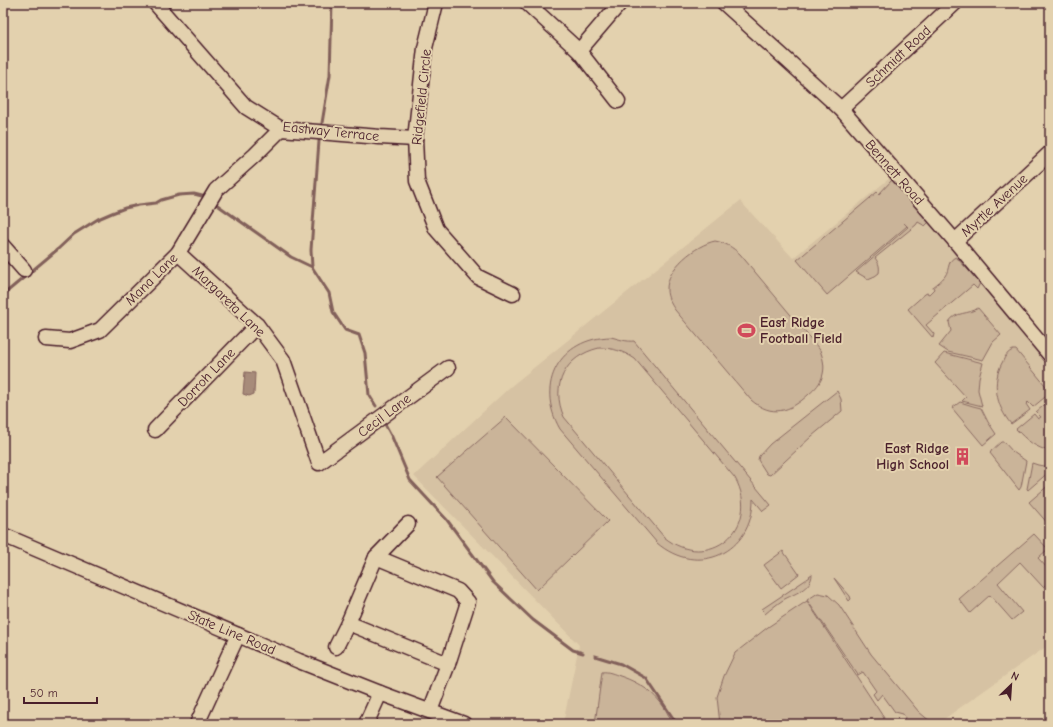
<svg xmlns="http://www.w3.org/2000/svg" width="1053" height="727" viewBox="0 0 1053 727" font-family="'Comic Neue',sans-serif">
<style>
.built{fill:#d6c2a3}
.green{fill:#cab499;stroke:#8a6a62;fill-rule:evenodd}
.water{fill:#a78b7a;stroke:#82605a}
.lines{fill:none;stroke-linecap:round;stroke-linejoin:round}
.stream{stroke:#82605a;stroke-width:3}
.minor-casing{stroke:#4a1f2b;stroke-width:17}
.minor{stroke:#e3d1ae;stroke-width:14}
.labels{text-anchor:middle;stroke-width:4;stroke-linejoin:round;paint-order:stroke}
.street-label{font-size:14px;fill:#4a1f2b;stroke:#e3d1ae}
.poi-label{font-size:14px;font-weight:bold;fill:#4a1f2b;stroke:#e3d1ae;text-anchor:start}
</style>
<rect width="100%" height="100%" fill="#e3d1ae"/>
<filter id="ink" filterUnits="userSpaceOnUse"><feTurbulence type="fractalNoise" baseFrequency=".025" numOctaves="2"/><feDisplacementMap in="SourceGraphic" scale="8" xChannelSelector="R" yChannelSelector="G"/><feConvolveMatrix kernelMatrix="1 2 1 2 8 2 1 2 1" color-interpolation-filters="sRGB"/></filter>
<g filter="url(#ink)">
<polygon class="built" points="891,177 981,280 1050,365 1050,644 937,724 563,724 579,645 414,476 510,387 740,201 793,258"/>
<g class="green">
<path d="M892,180l7,6 30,36 -4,4 -7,-4 -2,3 -41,33c4,5 5,9 4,15l-4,3 -7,3 -12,-7 52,-45 -5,-5 4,4 -80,69 -30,-35 80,-68 2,2z"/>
<path d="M715,241c11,2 17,6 25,13l80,96c3,8 5,16 3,24 -2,9 -8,15 -14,20 -19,18 -37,24 -58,6l-76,-90c-4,-6 -8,-13 -8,-20 -1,-22 29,-45 48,-49z"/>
<path d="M956,257l24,26 -3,6 -4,-4 -47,40 8,9 -1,4 -25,-29 17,-15 2,-1 2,1 5,-5 -1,-2c4,-3 9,-7 12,-11 5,-7 2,-16 11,-19z"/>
<path d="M978,308l23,27 -8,7 -10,18 -35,-8 -9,-6 12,-15 -2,-9c6,-11 20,-7 29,-14z"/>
<path d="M611,337c8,2 16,5 23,4l137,164 -8,6 -10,-12c0,54 -55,79 -96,44l-97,-114c-26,-45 0,-91 51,-92zM599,348c14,0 24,3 36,11l100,119c28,50 -27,95 -71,59l-100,-120c-14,-32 1,-61 35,-69z"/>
<path d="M1013,350h3l34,41v2l-17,14 -5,-5 -2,2 4,6 -19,14c-15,-18 -20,-42 -8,-63 2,-5 5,-9 10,-11z"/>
<polygon points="944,353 983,363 979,378 978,390 982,406 962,401 966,397 935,363"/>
<polygon points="837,391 841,399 842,411 812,436 770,475 767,474 758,460 759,456 770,444"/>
<path d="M1050,400v51c-14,-3 -24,-11 -34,-22l18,-15 4,5 3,-2 -5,-5z"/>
<polygon points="960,402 973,406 981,408 988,422 996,434 983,445 952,408"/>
<polygon points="506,417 608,521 537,590 437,477"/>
<polygon points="1001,442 1004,442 1013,452 1026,461 1021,487 1019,490 990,453 991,452 991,451"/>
<polygon points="1032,463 1038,465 1050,467 1050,471 1028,490 1027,489"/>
<polygon points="1050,484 1050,526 1029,502"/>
<polygon points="1034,534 1048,549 1038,558 1050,571 1050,583 1049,582 1043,587 1020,562 998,583 1022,612 1012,620 990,595 970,613 959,599"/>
<polygon points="783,551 799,574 781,588 764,565"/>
<path d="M812,574c0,15 -19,20 -29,26 -6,4 -12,9 -18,14l-2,-2 1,-1 -2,-2 48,-32 -1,-1z"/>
<polygon points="834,578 850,596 851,599 849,601"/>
<polygon points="818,593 828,595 839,605 871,654 919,712 931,722 928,724 903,724 905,717 903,714 895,712 882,694 877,700 873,694 876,691 863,672 858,675 807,600"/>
<polygon points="807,601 884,718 882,724 720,724 717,697 724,676 735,653 768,627"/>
<path d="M602,672c6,-1 12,2 18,4 24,8 44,23 52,48h-77z"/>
</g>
<polygon class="water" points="245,372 255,373 254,394 249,396 243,394"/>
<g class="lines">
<g class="stream">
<polyline points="322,123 330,75 332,3"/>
<polyline points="319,141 311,250 312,267 329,293 333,312 345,330 359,335 365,353 369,395 376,406"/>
<polyline points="216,204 291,257 312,267"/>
<polyline points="3,295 58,249 74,234 98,219 112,213 125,208 139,205 156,203 161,200 179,195 194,194 202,196"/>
<polyline points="385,424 392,437 410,480 447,520 493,582 533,620 573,650 583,653"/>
<polyline points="595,656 621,664 646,678 677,724"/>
</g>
<defs>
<g id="minor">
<polyline points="155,3 246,107 281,129 380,137 415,139"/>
<polyline points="436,3 425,48 415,139 417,181 436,229 478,277 513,294"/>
<polyline points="527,3 579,51 618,101"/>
<polyline points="724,3 841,109 955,241 1050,355"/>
<polyline points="579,51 620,3"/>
<polyline points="841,109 955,3"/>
<polyline points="955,241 1050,153"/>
<polyline points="3,246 24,270"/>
<polyline points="178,253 257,325 283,360 319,463 448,368"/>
<polyline points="46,339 70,341 100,330 178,253 216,190 255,155 281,129"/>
<polyline points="155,430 257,325"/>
<polyline points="3,535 299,661 380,693 464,724"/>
<polyline points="348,623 448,664 468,602 458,591 376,557"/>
<polyline points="336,647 348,623 376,557 408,524"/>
<polyline points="430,711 448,664"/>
<polyline points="197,724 230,652 238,635"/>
<polyline points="366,724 380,693"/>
</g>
</defs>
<use href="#minor" class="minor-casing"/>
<use href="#minor" class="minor"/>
</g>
</g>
<defs>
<symbol id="stadium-bare" viewBox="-9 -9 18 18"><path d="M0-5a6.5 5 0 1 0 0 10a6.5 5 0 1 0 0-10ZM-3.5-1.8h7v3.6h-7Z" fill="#d1495b" stroke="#e3d1ae" stroke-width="2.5" paint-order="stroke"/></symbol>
<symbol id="building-bare" viewBox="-9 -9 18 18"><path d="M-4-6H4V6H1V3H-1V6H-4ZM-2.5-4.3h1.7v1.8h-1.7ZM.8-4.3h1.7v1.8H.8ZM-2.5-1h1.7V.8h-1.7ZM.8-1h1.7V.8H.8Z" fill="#d1495b" stroke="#e3d1ae" stroke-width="2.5" paint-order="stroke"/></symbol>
</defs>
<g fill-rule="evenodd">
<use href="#stadium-bare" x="734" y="318" width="25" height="25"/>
<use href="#building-bare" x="950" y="444" width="25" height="25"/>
</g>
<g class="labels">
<g class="street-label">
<text transform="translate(898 56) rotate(-43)" y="5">Schmidt Road</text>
<text transform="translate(421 97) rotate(-84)" y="5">Ridgefield Circle</text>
<text transform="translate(331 131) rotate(6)" y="5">Eastway Terrace</text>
<text transform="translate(895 172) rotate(49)" y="5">Bennett Road</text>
<text transform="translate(994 205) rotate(-43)" y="5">Myrtle Avenue</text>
<text transform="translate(151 279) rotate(-45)" y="5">Mana Lane</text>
<text transform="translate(229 301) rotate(44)" y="5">Margareta Lane</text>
<text transform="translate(206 377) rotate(-46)" y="5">Dorroh Lane</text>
<text transform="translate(384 415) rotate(-37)" y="5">Cecil Lane</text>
<text transform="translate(232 632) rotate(23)" y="5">State Line Road</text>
</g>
<g class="poi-label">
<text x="760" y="327">East Ridge<tspan x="760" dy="16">Football Field</tspan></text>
<text x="949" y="453" text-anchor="end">East Ridge<tspan x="949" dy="16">High School</tspan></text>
</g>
</g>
<rect width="1053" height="727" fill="none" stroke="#e3d1ae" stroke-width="16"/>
<rect x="8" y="8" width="1037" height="711" fill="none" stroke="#4a1f2b" stroke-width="1.5" filter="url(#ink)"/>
<g transform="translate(1011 685) rotate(25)" stroke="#e3d1ae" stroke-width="3" paint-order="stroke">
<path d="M0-3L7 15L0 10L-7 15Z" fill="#4a1f2b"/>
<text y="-6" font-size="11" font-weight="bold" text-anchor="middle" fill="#4a1f2b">N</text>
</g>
<path d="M24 697v6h73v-6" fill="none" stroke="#4a1f2b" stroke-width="2"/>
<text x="30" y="697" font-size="12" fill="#4a1f2b" stroke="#e3d1ae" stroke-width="3" paint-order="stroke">50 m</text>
</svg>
